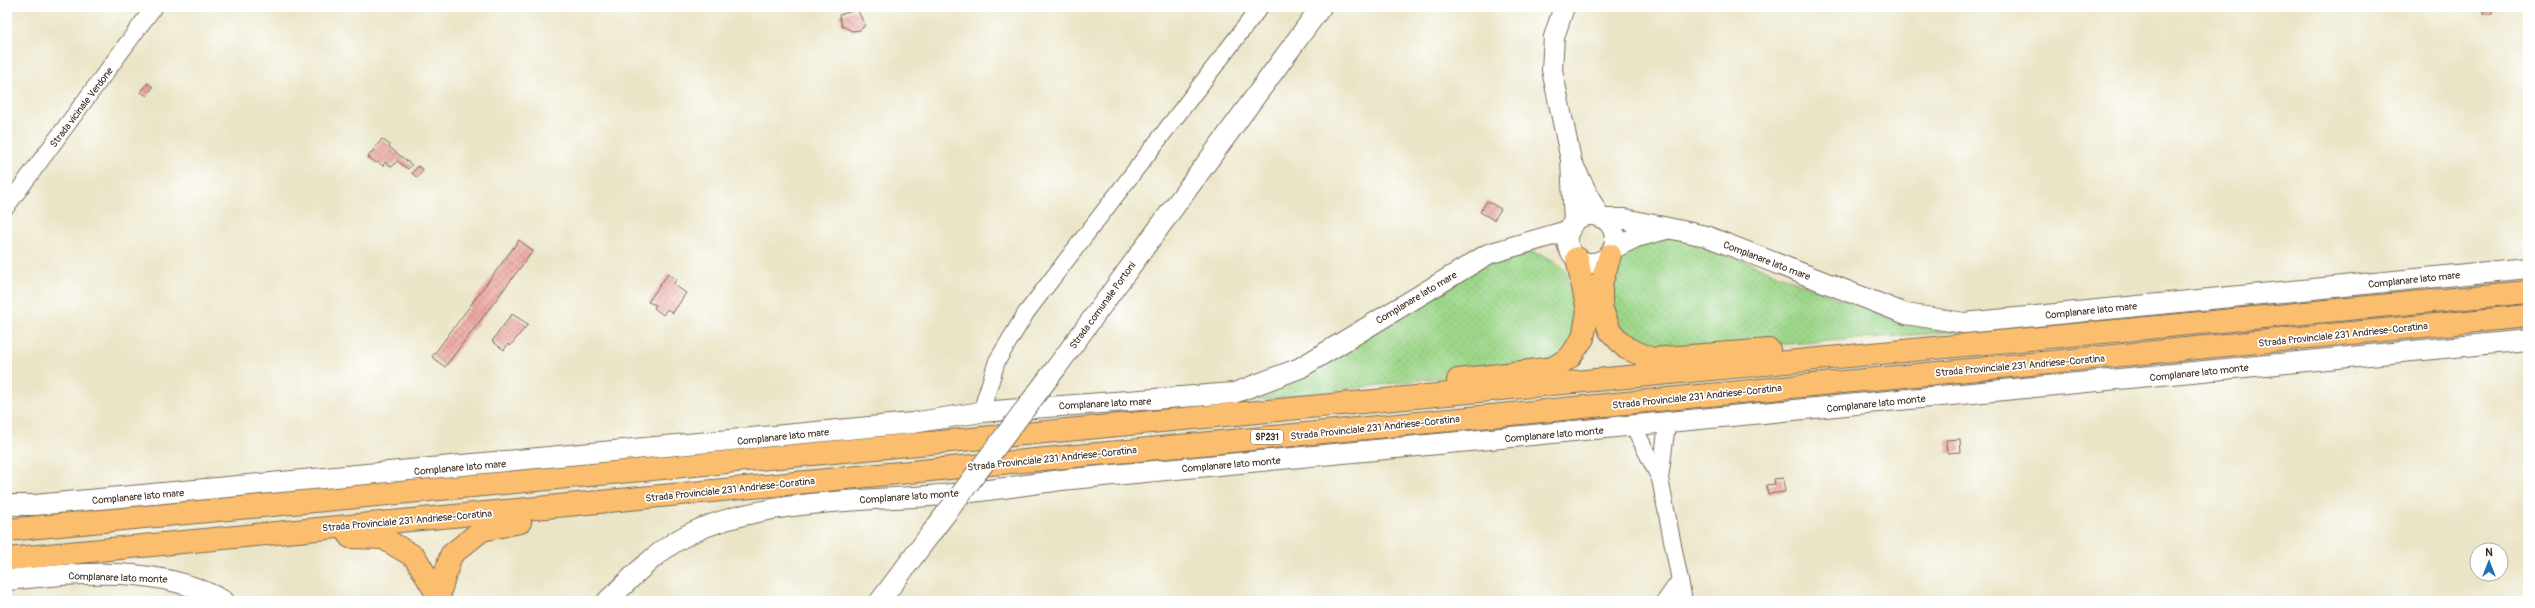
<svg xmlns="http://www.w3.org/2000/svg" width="2535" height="608" viewBox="0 0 2535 608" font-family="Pangolin,sans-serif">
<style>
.grass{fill:url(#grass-dots);stroke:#6c8054}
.building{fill:url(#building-cross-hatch)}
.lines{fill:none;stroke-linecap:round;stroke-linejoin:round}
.minor-casing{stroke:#796b59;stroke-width:18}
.tertiary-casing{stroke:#796b59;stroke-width:22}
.trunk-casing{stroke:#796b59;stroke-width:24}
.minor{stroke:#fff;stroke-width:16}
.tertiary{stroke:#fff;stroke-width:20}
.trunk{stroke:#fabe6e;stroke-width:22}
.tertiary-bridge-casing{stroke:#796b59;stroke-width:22;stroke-linecap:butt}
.tertiary-bridge{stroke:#fff;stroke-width:20}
.labels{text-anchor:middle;stroke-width:3.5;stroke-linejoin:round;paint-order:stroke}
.shield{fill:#fff;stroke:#766a62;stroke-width:1}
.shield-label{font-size:9px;font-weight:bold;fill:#3b2a1e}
.street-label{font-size:10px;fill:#3b2a1e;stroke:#fff}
</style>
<defs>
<pattern id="grass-dots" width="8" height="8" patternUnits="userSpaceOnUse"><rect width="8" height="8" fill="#9cd689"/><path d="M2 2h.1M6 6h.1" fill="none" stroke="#87b876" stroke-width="1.8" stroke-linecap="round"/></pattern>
<pattern id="building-cross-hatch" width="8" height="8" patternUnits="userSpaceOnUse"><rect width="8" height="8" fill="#eca39d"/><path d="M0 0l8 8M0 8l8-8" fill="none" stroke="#c0857f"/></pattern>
</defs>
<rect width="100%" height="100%" fill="#fff"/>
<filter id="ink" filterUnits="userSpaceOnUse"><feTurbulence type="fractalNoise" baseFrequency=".025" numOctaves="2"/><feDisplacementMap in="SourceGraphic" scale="8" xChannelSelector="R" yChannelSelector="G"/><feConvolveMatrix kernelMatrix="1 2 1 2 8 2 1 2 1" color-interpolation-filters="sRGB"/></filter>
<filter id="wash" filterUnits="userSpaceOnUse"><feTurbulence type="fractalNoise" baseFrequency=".012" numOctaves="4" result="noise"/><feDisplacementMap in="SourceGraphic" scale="16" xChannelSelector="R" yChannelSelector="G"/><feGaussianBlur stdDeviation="0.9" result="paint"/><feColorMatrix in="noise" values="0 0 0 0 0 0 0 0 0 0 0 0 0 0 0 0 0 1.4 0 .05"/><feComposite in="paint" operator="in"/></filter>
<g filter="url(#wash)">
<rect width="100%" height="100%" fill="#ebe5c7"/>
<g class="grass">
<path d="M1672,237l74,25 142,56 39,11 39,2 -292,21c-18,-3 -32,-6 -47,-19 -16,-13 -18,-63 -3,-77 13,-12 31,-15 48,-19z"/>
<path d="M1525,251c14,3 29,7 39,18 21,24 22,73 -9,90 -7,3 -16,5 -24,7l-294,37 27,-9 43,-20 183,-114z"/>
</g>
<g id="blocks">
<g class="building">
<rect x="2483" y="7" width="9" height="7"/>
<polygon points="856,10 859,13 865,25 860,30 852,31 842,26 839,15"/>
<polygon points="148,83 153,87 147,96 141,92"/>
<polygon points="382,139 390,145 389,147 412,165 408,169 397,161 392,167 385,162 383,166 378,162 376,163 368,157"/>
<polygon points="418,166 423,170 417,178 412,173"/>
<polygon points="1487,201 1501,209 1494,220 1480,212"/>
<polygon points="519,240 533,251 445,367 432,357"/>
<polygon points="668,274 677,280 673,284 686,293 673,313 667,309 663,315 654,308 656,305 648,302"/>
<polygon points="512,314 528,324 510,346 508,344 504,350 492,341"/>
<polygon points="1960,439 1961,452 1947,453 1946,440"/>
<polygon points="1783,478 1785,492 1768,494 1766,485 1775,484 1774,479"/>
</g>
</g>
</g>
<g filter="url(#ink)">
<use href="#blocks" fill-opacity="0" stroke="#796b59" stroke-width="1"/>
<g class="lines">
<defs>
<g id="minor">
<polyline points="7,206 154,7"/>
<polyline points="981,412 997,361 1026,313 1260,7"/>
<polyline points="1634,427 1660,479 1684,601"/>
<polyline points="1660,479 1667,424"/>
<polyline points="1665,601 1680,580"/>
</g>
<g id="tertiary">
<polyline points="1564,7 1554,37 1552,70 1571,160 1574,223"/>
<polyline points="1574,167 1599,217"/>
<circle cx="1591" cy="239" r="24"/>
<polyline points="1604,219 1625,219 1706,236 1906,314 1964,323 2528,268"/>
<polyline points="1614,248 1636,237 1666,229"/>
<polyline points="1056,368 1321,7"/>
<polyline points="7,505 35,505 912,423 981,412 1234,393 1300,368 1488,254 1570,230"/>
<path d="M7,580c72,-7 152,-16 217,21"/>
<path d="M607,601c26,-24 50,-51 82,-67 67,-33 166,-33 240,-38 44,-3 89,-10 132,-16l1467,-140"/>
<polyline points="880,601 932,532"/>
</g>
<g id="trunk">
<polyline points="1610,255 1601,284 1601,307 1610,331 1626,348 1652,359 1769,350"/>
<polyline points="1458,380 1553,368 1570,357 1583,338 1588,311 1577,258"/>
<polyline points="7,530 2528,292"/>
<polyline points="350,537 383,538 415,557 441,601"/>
<polyline points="7,559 2528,316"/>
<polyline points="437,601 451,555 482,530 520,522"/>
</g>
</defs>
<use href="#minor" class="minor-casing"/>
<use href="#tertiary" class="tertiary-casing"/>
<use href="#trunk" class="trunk-casing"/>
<use href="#minor" class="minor"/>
<use href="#tertiary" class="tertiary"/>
<use href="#trunk" class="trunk"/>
<defs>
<polyline id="tertiary-bridge" points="932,532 1056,368"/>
</defs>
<use href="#tertiary-bridge" class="tertiary-bridge-casing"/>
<use href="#tertiary-bridge" class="tertiary-bridge"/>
</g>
</g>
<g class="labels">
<rect class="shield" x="1251" y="430" width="32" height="14" rx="3"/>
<g class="shield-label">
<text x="1267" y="440">SP231</text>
</g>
<g class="street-label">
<text transform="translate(81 107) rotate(-53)" y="4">Strada vicinale Verdone</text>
<text transform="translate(1767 260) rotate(21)" y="4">Complanare lato mare</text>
<text transform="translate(2414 279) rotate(-6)" y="4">Complanare lato mare</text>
<text transform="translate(1416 297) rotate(-31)" y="4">Complanare lato mare</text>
<text transform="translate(1102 305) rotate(-54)" y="4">Strada comunale Portoni</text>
<text transform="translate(2091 310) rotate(-6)" y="4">Complanare lato mare</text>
<text transform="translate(2343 334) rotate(-6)" y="4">Strada Provinciale 231 Andriese-Coratina</text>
<text transform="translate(2020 365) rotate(-5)" y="4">Strada Provinciale 231 Andriese-Coratina</text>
<text transform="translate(2199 372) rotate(-6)" y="4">Complanare lato monte</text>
<text transform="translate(1697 396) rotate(-6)" y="4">Strada Provinciale 231 Andriese-Coratina</text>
<text transform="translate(1105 403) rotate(-3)" y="4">Complanare lato mare</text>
<text transform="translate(1876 403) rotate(-6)" y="4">Complanare lato monte</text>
<text transform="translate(1375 427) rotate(-6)" y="4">Strada Provinciale 231 Andriese-Coratina</text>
<text transform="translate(1554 434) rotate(-5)" y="4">Complanare lato monte</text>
<text transform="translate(783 436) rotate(-6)" y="4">Complanare lato mare</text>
<text transform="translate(1052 458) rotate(-6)" y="4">Strada Provinciale 231 Andriese-Coratina</text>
<text transform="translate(1231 464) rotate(-5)" y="4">Complanare lato monte</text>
<text transform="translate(460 467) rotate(-5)" y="4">Complanare lato mare</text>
<text transform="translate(730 489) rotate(-6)" y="4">Strada Provinciale 231 Andriese-Coratina</text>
<text transform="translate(138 496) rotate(-5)" y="4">Complanare lato mare</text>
<text transform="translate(909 496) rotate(-4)" y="4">Complanare lato monte</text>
<text transform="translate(407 520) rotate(-5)" y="4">Strada Provinciale 231 Andriese-Coratina</text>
<text transform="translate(118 577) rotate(2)" y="4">Complanare lato monte</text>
</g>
</g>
<rect width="2535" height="608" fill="none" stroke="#fff" stroke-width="24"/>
<g transform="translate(2489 562)"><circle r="19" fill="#ffffff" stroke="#b1aaa5"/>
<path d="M0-3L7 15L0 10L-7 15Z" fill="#1f6fb2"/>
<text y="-6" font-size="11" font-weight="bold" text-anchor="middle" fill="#3b2a1e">N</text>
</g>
</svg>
